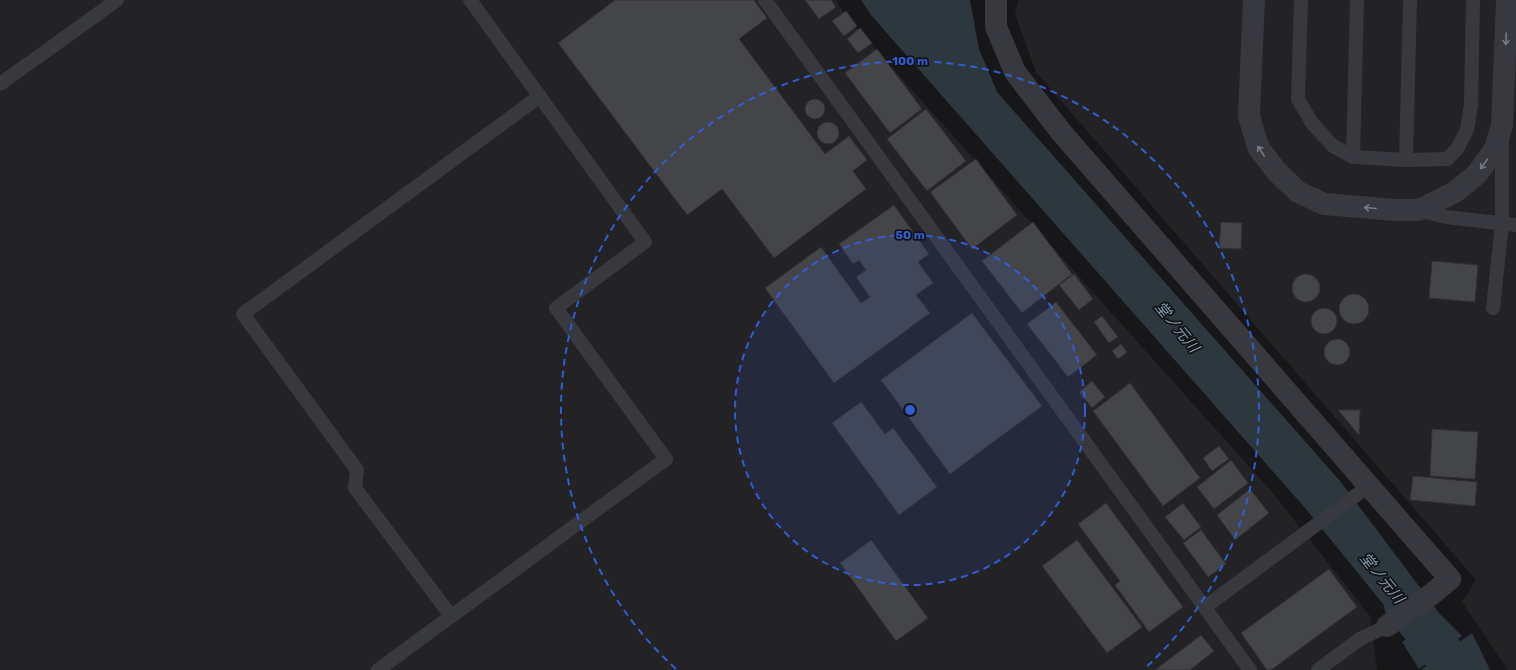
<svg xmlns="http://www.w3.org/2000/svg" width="1516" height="670" viewBox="0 0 1516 670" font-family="Rubik,'Noto Sans JP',sans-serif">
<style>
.built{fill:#232326}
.water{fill:#2d373e}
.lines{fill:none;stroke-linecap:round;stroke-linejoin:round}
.river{stroke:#2d373e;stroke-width:42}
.building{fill:#444549;stroke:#313135}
.service{stroke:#38393e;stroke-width:14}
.minor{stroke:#38393e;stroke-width:22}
.tertiary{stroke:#38393e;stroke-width:22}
.oneway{stroke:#777a82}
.ring{fill:none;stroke:#325dd3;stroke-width:2;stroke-dasharray:7 5}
.labels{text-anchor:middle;stroke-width:3.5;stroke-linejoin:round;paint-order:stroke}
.water-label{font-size:15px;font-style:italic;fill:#819db4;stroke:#121214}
.centre{fill:#325dd3;stroke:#121214;stroke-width:2}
.ring-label{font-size:12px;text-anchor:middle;font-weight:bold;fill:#325dd3;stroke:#121214;stroke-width:3.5;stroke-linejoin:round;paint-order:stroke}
</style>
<rect width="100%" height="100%" fill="#171719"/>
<g class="built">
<polygon points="0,0 836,0 844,14 1272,492 1370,616 1377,670 0,670"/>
<polygon points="1018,0 1516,0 1516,670 1508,670 1462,602 1476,580 1036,72 1015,14"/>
</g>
<g class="water">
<polygon points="861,0 970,0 979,49 997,92 1340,481 1440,614 1462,636 1441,651 1419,669 1402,642 1410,637 1305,508 871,15"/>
<polygon points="1472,633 1490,670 1421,670"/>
</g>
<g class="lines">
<polyline class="river" points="1405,605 1443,653"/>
</g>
<g class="building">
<polygon points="615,0 754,0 767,18 739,39 825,154 849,136 867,160 853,171 866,189 774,258 722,189 687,215 558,43"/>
<polygon points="805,0 831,0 836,7 819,19"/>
<polygon points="846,11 857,26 844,36 832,21"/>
<polygon points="860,28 872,43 858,53 847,39"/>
<polygon points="877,49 922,109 890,133 845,73"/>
<circle cx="815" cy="109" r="10"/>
<polygon points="926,109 966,161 927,191 887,139"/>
<circle cx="828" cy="133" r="11"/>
<polygon points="976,159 1017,215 972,249 930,192"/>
<polygon points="894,205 929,254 918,262 933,283 916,295 930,313 834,383 765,288 821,247 861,303 870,297 856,277 866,270 859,260 853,264 839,244"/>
<polygon points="1033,222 1072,274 1022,313 982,261"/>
<polygon points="1221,222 1242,223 1241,249 1219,248"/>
<polygon points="1432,261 1478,265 1475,302 1429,298"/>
<polygon points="1074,274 1093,299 1079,310 1059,285"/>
<circle cx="1306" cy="288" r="14"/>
<circle cx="1354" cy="309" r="15"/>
<polygon points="1056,302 1097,355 1068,377 1027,324"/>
<circle cx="1324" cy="321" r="13"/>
<polygon points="972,313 1042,406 950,474 881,380"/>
<polygon points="1102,316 1118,337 1109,343 1094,322"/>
<circle cx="1337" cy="352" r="13"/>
<polygon points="1121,344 1127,352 1118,359 1112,351"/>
<polygon points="1092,381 1105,397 1092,408 1079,392"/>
<polygon points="1130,383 1200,478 1163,506 1093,411"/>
<polygon points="861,402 885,434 893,428 937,487 899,515 832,423"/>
<polygon points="1338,410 1360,410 1359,435"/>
<polygon points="1432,429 1478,432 1475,479 1430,476"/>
<polygon points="1219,446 1229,459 1212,471 1203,458"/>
<polygon points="1231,460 1248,483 1214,509 1197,487"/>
<polygon points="1413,476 1477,482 1475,506 1410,500"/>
<polygon points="1250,489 1269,513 1235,540 1217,515"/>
<polygon points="1106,503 1183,607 1149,632 1115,585 1120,581 1078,524"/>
<polygon points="1183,503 1201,527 1184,540 1165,517"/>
<polygon points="1201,530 1226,564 1208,577 1183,543"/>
<polygon points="871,540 928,618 896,641 840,563"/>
<polygon points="1077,540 1142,627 1107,653 1042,566"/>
<polygon points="1329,569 1357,607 1271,670 1267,670 1241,633"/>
<polygon points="1201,635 1214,651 1190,670 1155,670"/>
</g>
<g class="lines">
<g class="service">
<polyline points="765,0 1250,670"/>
<polyline points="1301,0 1298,99 1312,123 1333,146 1353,157 1406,160 1410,0"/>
<polyline points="0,84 117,0"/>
<polyline points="1353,157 1357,0"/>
<polyline points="1406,160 1447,159 1457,149 1467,130 1471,105 1473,0"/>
<polyline points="1419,210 1446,217 1516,225"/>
<polyline points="1493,308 1502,224 1502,139"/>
<polyline points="1205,607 1370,485"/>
<polyline points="451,616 355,488 357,470 243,314 540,96"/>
<polyline points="378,670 666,459 556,308 645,242 470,0"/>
<polyline points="1318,670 1360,639 1387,626"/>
</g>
<polyline class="minor" points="1387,626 1432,594 1450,579"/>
<g class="tertiary">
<polyline points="996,0 996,27 1015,72 1061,132 1450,579"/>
<polyline points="1254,0 1249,116 1258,147 1277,172 1298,192 1324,204 1396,210 1419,210 1455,192 1477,174 1495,149 1502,125 1507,0"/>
</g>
</g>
<defs><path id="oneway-shaft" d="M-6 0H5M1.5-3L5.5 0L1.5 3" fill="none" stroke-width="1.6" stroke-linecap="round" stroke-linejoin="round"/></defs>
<g class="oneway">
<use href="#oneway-shaft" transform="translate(1506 39) rotate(92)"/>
<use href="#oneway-shaft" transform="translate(1261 151) rotate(-123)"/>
<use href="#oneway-shaft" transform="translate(1484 164) rotate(126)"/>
<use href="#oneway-shaft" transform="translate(1370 208) rotate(-175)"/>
</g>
<circle cx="910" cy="410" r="175" fill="#325dd3" fill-opacity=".12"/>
<g class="ring">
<circle cx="910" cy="410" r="175"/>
<path d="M676 669A349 349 0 1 1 1144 669"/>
</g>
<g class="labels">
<g class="water-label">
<text transform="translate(1177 327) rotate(51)" y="5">堂ノ元川</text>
<text transform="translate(1382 578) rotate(51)" y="5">堂ノ元川</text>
</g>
</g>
<circle cx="910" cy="410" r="6" class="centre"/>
<g class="ring-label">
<text x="910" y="65">100 m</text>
<text x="910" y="239">50 m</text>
</g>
</svg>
